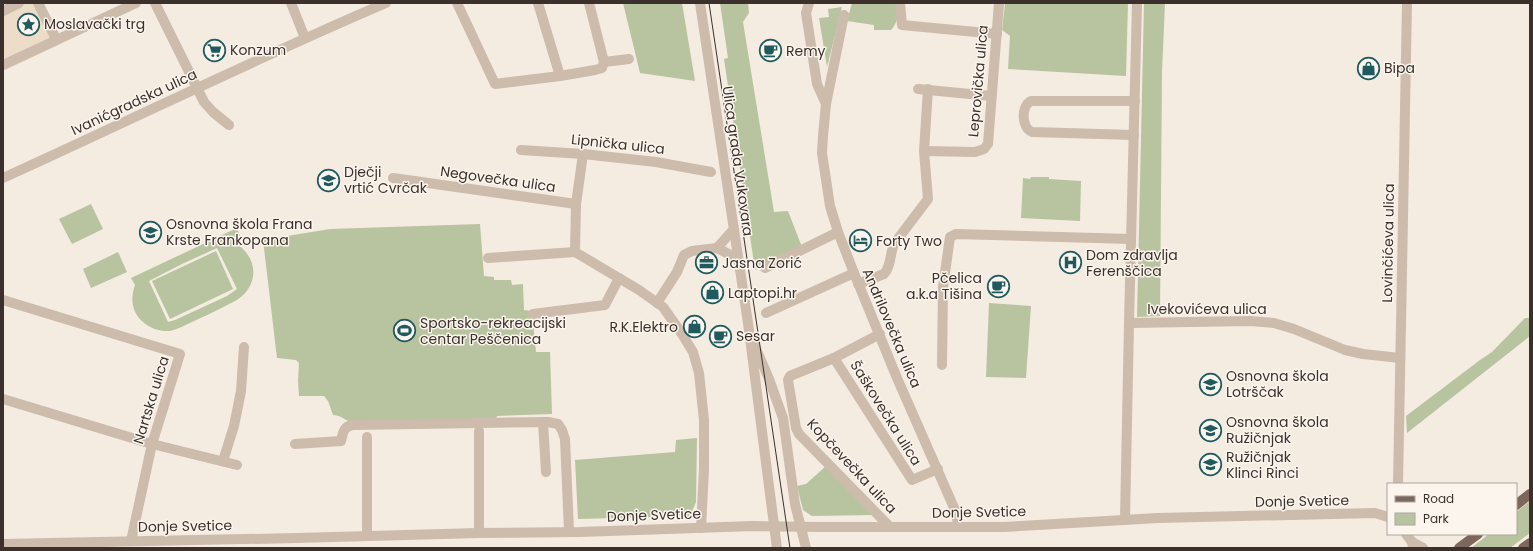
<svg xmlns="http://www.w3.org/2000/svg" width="1533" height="551" viewBox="0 0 1533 551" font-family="Poppins,sans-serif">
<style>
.green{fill:#b8c4a0;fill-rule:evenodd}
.plaza{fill:#ecdcc8}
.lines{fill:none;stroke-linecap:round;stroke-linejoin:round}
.minor{stroke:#cdbbac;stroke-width:10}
.major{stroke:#7d675c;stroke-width:10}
.tram{stroke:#3b302b;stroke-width:1}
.labels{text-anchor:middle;stroke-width:3;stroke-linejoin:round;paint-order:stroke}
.poi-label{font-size:14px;fill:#3b302b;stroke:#fbf5ee;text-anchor:start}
.street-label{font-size:14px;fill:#3b302b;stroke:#fbf5ee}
</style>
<rect width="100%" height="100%" fill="#f4ebe1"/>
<g class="green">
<polygon points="623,3 682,3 695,81 640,73"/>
<polygon points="720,3 748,3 749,13 743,22 774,212 788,211 802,247 755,270 724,59 728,58"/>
<path d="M852,3h45c1,11 2,18 -6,27h-17v-5l-27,-4z"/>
<polygon points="1005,3 1128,3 1126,76 1008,69 1010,36 1002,30"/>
<polygon points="1144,3 1165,3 1162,72 1160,316 1137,317"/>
<polygon points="842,7 827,67 819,18 829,17 828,9"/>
<polygon points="1031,177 1049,177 1049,179 1081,181 1080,221 1021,218 1023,178 1030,179"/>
<polygon points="91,204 103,229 72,244 59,219"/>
<path d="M480,224l4,52 10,1v3h17l1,5 11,-1 1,26 8,1 4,41h14l2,62 -55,2 -1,4 -146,2c-6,-3 -10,-7 -17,-7l-5,-14 -4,-5h-25l-1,-15 1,-18 -3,-3 -19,-2 -14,-118 67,-11z"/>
<path d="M237,228l3,8 -9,5c26,12 31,42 6,59 -15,8 -30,15 -45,22 -7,3 -15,8 -23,9 -12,1 -23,-5 -30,-13 -8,-10 -8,-22 -4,-33l-4,-7zM217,248l20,41 -10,7 -52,24 -7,2 -19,-41 33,-17z"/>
<polygon points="216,251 233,289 170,319 152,281"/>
<polygon points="118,252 127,272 91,288 83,269"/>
<polygon points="989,303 1031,306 1026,378 986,377"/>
<polygon points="1525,318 1530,318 1530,336 1407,433 1406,416 1480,360 1492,352"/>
<polygon points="697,438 696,502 690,516 578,519 575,460 675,452 676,440"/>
<polygon points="826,466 873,515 812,516 803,510 797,486 806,484"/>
<polygon points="1530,501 1530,533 1510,548 1471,548 1489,534 1516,534 1516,512"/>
</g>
<polygon class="plaza" points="11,3 43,3 61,44 3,71 3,7"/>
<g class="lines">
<g class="minor">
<polyline points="38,3 56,39"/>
<polyline points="155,3 204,102 213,112 229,125"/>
<polyline points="291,3 305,38"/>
<polyline points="457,3 495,84 560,76 595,70 602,68 604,62 629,59"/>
<polyline points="538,3 560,76"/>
<polyline points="589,3 604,62"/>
<polyline points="700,3 748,323 777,548"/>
<polyline points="809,3 806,13 817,84 826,104"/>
<polyline points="900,3 902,25 997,34"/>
<polyline points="3,11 19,3"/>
<polyline points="844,15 826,104 823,136 822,153 830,206 838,232 854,273 897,378 955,510 959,527"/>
<polyline points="3,65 136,3"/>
<polyline points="918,89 991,96"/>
<path d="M1134,135l-102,-3c-11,-5 -11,-26 -1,-31h104"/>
<polyline points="521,150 583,154 656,162 711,172"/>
<polyline points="924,151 975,152 984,149 988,144 999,3"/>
<path d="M3,178c128,-58 254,-120 383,-175"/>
<polyline points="393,178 576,204"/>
<polyline points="734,229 717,248 738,259"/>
<polyline points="575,252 576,204 583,154"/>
<polyline points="488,258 575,252 639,290 663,307 682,334 693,352 699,373 704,420 704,469 701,528"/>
<polyline points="765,268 838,232"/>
<path d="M858,284l26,-10c7,-7 6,-21 10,-30l34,-45 -4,-48 4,-62"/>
<polyline points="3,300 180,354 152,444 131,541"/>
<polyline points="657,303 677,272 684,255 692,251 717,248"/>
<polyline points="766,313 854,273"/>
<polyline points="533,314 605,305 619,278"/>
<polyline points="1129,323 1250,321 1274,323 1294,329 1345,350 1363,354 1400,358"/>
<polyline points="880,334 834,358 790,376 788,380 796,428 799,434 889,526"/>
<polyline points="754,344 769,379 783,418 795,504 806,548"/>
<polyline points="834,358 912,480 938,469"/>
<polyline points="942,365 943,287 950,237 956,234 1131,239"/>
<polyline points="3,399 152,444 237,465"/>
<polyline points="543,422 546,472"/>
<polyline points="479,431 479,533"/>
<path d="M295,444l46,-3c2,-8 2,-14 11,-16l196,-3 10,2 4,6 3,9 4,92"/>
<polyline points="223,461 234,426 241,391 244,347"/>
<polyline points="1398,484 1407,3"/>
<polyline points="1125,520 1129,323 1137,3"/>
<polyline points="1406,534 1412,542 1413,548"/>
<polyline points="367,535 367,437"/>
<polyline points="1412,542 1423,548"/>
<polyline points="3,544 297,538 479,533 580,532 753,526 819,527 1004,527 1158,518 1375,513 1388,517"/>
</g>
<g class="major">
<polyline points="1516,505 1530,494"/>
<polyline points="1459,548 1478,534"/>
<polyline points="1523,548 1530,543"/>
</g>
<polyline class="tram" points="709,3 790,548"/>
</g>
<defs>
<symbol id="sight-ring" viewBox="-11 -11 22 22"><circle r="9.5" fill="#fbf5ee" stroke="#1f5a5e" stroke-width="1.5"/><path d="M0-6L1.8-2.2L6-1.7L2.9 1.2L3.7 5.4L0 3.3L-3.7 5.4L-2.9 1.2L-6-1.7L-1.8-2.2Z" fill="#1f5a5e"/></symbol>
<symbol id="supermarket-ring" viewBox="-11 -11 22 22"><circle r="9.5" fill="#fbf5ee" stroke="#1f5a5e" stroke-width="1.5"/><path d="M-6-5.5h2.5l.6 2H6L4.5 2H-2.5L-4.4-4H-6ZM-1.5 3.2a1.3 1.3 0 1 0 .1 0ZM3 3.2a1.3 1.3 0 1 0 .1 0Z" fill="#1f5a5e"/></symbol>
<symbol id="cafe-ring" viewBox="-11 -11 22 22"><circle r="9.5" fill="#fbf5ee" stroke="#1f5a5e" stroke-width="1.5"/><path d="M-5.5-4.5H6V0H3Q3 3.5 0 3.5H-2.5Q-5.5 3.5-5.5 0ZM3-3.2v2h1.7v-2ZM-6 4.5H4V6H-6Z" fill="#1f5a5e"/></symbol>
<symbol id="shop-ring" viewBox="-11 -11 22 22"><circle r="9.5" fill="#fbf5ee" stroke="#1f5a5e" stroke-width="1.5"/><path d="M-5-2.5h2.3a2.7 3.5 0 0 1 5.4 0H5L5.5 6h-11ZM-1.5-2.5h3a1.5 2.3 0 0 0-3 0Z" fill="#1f5a5e"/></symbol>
<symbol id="school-ring" viewBox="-11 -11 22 22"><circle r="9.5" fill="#fbf5ee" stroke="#1f5a5e" stroke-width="1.5"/><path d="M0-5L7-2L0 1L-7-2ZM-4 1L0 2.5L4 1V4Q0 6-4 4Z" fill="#1f5a5e"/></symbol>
<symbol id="hotel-ring" viewBox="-11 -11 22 22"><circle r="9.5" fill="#fbf5ee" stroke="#1f5a5e" stroke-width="1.5"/><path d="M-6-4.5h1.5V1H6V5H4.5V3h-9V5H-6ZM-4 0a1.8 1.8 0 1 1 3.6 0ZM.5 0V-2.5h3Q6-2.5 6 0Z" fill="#1f5a5e"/></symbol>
<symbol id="office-ring" viewBox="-11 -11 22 22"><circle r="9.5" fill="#fbf5ee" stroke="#1f5a5e" stroke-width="1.5"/><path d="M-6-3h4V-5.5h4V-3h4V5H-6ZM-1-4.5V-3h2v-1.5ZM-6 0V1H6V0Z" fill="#1f5a5e"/></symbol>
<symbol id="hospital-ring" viewBox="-11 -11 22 22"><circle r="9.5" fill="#fbf5ee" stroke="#1f5a5e" stroke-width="1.5"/><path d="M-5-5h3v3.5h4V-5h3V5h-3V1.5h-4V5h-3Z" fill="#1f5a5e"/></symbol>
<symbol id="stadium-ring" viewBox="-11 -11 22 22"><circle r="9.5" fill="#fbf5ee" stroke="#1f5a5e" stroke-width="1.5"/><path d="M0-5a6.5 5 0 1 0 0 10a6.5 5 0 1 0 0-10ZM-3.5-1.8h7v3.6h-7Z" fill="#1f5a5e"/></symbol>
</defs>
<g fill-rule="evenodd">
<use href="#sight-ring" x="16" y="12" width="25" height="25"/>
<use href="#supermarket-ring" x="202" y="38" width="25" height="25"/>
<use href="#cafe-ring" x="758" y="38" width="25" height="25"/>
<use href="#shop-ring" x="1356" y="56" width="25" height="25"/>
<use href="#school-ring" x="316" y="168" width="25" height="25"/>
<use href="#school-ring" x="138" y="220" width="25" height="25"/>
<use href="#hotel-ring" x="848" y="228" width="25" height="25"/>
<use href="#office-ring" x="694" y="250" width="25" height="25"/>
<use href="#hospital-ring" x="1058" y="250" width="25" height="25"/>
<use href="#cafe-ring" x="986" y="274" width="25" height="25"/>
<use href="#shop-ring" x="700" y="280" width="25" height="25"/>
<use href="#shop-ring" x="682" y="314" width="25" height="25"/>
<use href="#stadium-ring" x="392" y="318" width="25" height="25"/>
<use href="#cafe-ring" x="708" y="324" width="25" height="25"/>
<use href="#school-ring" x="1198" y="372" width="25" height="25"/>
<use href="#school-ring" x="1198" y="418" width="25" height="25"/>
<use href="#school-ring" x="1198" y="452" width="25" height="25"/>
</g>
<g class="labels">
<g class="poi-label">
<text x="44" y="29">Moslavački trg</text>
<text x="230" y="55">Konzum</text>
<text x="786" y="56">Remy</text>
<text x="1384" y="73">Bipa</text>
<text x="344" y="177">Dječji<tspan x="344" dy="16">vrtić Cvrčak</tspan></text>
<text x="166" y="229">Osnovna škola Frana<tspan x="166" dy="16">Krste Frankopana</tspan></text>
<text x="876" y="246">Forty Two</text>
<text x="1086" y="260">Dom zdravlja<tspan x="1086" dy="16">Ferenščica</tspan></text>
<text x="722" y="268">Jasna Zorić</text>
<text x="982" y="283" text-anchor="end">Pčelica<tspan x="982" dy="16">a.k.a Tišina</tspan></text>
<text x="728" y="298">Laptopi.hr</text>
<text x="420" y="328">Sportsko-rekreacijski<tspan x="420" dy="16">centar Peščenica</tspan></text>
<text x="678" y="332" text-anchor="end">R.K.Elektro</text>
<text x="736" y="341">Sesar</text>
<text x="1226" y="381">Osnovna škola<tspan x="1226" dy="16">Lotrščak</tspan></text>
<text x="1226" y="427">Osnovna škola<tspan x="1226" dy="16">Ružičnjak</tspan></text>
<text x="1226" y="462">Ružičnjak<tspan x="1226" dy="16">Klinci Rinci</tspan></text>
</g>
<g class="street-label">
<text transform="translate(978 81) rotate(-85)" y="5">Leprovička ulica</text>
<text transform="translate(134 102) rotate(-25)" y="5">Ivanićgradska ulica</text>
<text transform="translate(618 144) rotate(6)" y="5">Lipnička ulica</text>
<text transform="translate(738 161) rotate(82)" y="5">Ulica grada Vukovara</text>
<text transform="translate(498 179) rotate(8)" y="5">Negovečka ulica</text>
<text transform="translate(1388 243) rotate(-89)" y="5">Lovinčićeva ulica</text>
<text x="1207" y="314">Ivekovićeva ulica</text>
<text transform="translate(892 328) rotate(67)" y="5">Andrilovečka ulica</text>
<text transform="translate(151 400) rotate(-73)" y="5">Nartska ulica</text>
<text transform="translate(886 413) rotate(58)" y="5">Šaškovečka ulica</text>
<text transform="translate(852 466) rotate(47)" y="5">Kopčevečka ulica</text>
<text transform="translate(1302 501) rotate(-1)" y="5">Donje Svetice</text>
<text transform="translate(979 512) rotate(-1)" y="5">Donje Svetice</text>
<text transform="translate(654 515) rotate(-2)" y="5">Donje Svetice</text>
<text transform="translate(185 526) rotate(-1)" y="5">Donje Svetice</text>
</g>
</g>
<rect width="1533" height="551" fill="none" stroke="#3b302b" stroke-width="8"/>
<rect x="1387" y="483" width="130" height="52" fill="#fbf5ee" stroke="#aea6a0"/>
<rect x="1395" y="496" width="20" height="6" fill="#7d675c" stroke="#aea6a0"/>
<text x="1423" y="503" font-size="12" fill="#3b302b">Road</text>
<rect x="1395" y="513" width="20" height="12" fill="#b8c4a0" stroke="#aea6a0"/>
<text x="1423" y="523" font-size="12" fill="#3b302b">Park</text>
</svg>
